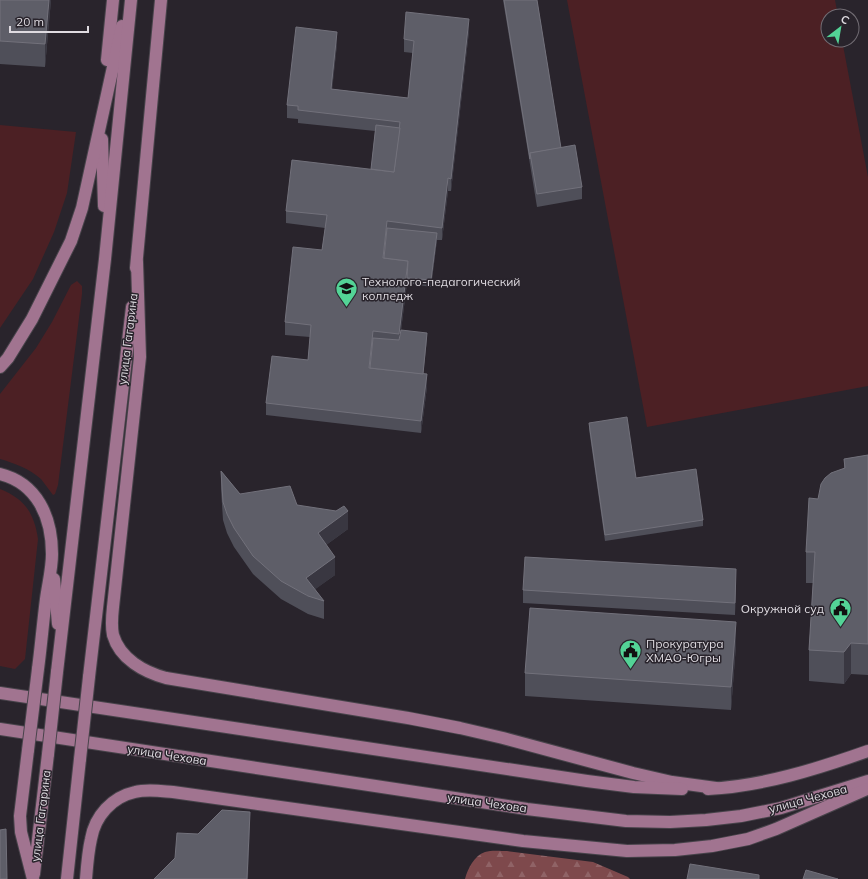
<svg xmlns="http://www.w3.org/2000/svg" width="868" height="879" viewBox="0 0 868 879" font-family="Mulish,sans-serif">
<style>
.green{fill:#4c2024}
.forest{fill:url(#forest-firs)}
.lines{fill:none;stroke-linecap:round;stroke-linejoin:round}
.major-casing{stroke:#47434a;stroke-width:14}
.major{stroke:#a17490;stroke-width:12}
.major-bridge-casing{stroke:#47434a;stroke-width:14;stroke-linecap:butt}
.major-bridge{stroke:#a17490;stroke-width:12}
.wall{fill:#4f4f59}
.shaded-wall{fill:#393741}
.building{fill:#5e5e68;stroke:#72717b}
.labels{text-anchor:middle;stroke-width:3;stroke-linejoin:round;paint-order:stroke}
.poi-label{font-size:12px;fill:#dfdbe1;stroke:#29242c;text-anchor:start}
.street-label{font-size:12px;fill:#dfdbe1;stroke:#29242c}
</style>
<defs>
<pattern id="forest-firs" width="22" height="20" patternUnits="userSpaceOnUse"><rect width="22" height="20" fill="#7e494c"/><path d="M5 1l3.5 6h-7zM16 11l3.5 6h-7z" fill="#906366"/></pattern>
</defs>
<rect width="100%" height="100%" fill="#29242c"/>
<g class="green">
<polygon points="567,0 835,0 838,16 828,16 828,40 842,40 868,177 868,386 647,427"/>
<polygon points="0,125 76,132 67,193 54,232 33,279 0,328"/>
<path d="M77,281l5,5v8l-24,191 -3,9 -2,1c-4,-5 -8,-11 -12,-16 -11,-10 -27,-16 -41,-20v-65l36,-46 16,-26 19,-37z"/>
<path d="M0,489c25,10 34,24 38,50l-13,120 -10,10 -15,-3z"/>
</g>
<path class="forest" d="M507,851l86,11 35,15 2,2h-165c3,-11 9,-23 20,-27 6,-2 16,-1 22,-1z"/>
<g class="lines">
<defs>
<g id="major">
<polyline points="107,60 113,0"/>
<polyline points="102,139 104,206"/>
<path d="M137,262l3,95 -27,250c-1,9 -2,19 0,28 7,24 31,37 53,43l242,40 52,10 43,10 130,35 39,9 44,6"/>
<polyline points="136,268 161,0"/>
<polyline points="0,367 8,358 32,319 71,241 82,208 122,26"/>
<path d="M0,474c37,9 52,43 52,80 0,15 -4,30 -6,45 -3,23 -5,47 -8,70"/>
<polyline points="54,579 58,624"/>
<polyline points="57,672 105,259 131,0"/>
<polyline points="89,677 132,307"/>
<polyline points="0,693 587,781 634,787 682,789"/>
<polyline points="0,729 527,809 626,821 670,822 706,820 741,816 781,808 868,781"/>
<polyline points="28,750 20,816 21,832 33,879"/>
<path d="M708,789c55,-3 109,-20 160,-38"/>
<polyline points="34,874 48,754"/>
<polyline points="67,879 80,759"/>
<path d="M86,879c1,-13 2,-27 5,-40 4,-23 21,-42 44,-47 12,-3 25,-1 38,0l350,49 104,10 48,-1 37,-4 36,-7 28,-10 91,-40"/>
</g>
</defs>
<use href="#major" class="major-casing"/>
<use href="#major" class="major"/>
<defs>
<g id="major-bridge">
<polyline points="28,750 38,669"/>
<polyline points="48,754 57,672"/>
<polyline points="80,759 89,677"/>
</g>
</defs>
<use href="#major-bridge" class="major-bridge-casing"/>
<use href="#major-bridge" class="major-bridge"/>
</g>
<g class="wall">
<polygon points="0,0 51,0 45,67 0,64"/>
<polygon points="503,0 537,0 561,148 582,187 582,199 537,207"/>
<polygon points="469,31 451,191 448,191 442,240 437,240 431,287 407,283 401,330 427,339 423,374 427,387 421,433 266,415 266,403 308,360 310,337 285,335 285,322 322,250 325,228 286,223 286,211 371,169 375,131 298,123 298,119 287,118 287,105 337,44 332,89 408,98 413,53 404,52 404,39"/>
<polygon points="589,423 636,478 703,520 703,526 605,541 589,429"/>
<polygon points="868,455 868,675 851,674 844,684 809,681 809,650 813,583 806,583 806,552 818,499 844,469 844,459"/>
<polygon points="221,471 240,494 297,505 348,529 326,545 335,575 315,589 324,601 324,619 308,614 281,599 253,574 234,547 227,533 223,520 221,489"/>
<polygon points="736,582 735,615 523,603 523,590"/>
<polygon points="736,645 731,710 525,696 525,673"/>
</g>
<g class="shaded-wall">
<polygon points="49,0 51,0 45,67 45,44"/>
<polygon points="469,19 469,31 451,191 451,179"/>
<polygon points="337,32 337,44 331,102 331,89"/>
<polygon points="448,178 448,191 442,240 442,228"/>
<polygon points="437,233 437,240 431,287 431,280"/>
<polygon points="408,261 407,278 407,283 399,347 399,334"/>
<polygon points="427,333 427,339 422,387 422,380"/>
<polygon points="427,374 427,387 421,433 421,421"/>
<polygon points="348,511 348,529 318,551 318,533"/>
<polygon points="335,557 335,575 306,596 306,578"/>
<polygon points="736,569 736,582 735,615 735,603"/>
<polygon points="736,622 736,645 731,710 731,687"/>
<polygon points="851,643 851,674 844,684 844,652"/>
<polygon points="250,812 250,830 248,879 247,879"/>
</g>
<g class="building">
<polygon points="0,0 49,0 45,44 0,41"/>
<polygon points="504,0 537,0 561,148 530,153 530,159"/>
<polygon points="406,12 469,19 451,179 448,178 442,228 387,221 383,258 408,261 399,334 373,331 369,368 427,374 421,421 266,403 272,356 308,360 311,325 285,322 293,247 322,250 327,215 286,211 292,160 394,172 400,122 298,110 298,106 287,105 296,27 337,32 331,89 408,98 414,41 404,39"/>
<polygon points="376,125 400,128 394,172 371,169"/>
<polygon points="575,145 582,187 537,194 530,153"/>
<polygon points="387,228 437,233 431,280 407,278 408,261 384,258"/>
<polygon points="401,330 427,333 423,374 370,368 373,338 399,340"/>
<polygon points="627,417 636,478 696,469 703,520 605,535 589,423"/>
<polygon points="868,455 868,644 851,643 844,652 809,650 815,552 806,552 809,498 818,499 821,484 825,478 831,473 845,468 844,459"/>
<polygon points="221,471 240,494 290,486 297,505 336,511 344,506 348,511 318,533 335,557 306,578 324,601 308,596 281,581 253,556 234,528 227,514 223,502"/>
<polygon points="525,557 736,569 735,603 523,590"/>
<polygon points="530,608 736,622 731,687 525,673"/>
<polygon points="222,810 250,812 247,879 154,879 175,858 177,833 198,834"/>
<polygon points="6,829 7,879 0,879 0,830"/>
<polygon points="690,864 759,875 759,879 687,879"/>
<polygon points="806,870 838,879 803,879"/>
</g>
<defs>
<symbol id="university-pin" viewBox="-11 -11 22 30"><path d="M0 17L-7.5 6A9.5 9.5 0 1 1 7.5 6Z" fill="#53d396" stroke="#29242c"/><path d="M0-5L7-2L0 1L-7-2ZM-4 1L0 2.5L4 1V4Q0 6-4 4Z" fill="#111"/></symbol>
<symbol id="civic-pin" viewBox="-11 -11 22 30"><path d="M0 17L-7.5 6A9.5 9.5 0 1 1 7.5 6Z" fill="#53d396" stroke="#29242c"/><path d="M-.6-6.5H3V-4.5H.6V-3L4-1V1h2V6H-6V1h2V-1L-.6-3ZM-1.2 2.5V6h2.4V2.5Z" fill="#111"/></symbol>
</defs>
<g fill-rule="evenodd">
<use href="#university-pin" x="334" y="276" width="25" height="34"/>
<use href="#civic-pin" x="828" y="596" width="25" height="34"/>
<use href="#civic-pin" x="618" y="638" width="25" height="34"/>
</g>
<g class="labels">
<g class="poi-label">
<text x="362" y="286">Технолого-педагогический<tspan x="362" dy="14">колледж</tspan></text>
<text x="824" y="613" text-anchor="end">Окружной суд</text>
<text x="646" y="648">Прокуратура<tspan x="646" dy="14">ХМАО-Югры</tspan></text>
</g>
<g class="street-label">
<text transform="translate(128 339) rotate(-83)" y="4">улица Гагарина</text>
<text transform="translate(167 755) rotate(9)" y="4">улица Чехова</text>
<text transform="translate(808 799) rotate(-15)" y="4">улица Чехова</text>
<text transform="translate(487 803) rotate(8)" y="4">улица Чехова</text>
<text transform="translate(41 816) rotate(-83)" y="4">улица Гагарина</text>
</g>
</g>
<g transform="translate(840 28) rotate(31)"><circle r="19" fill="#29242c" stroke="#726d74"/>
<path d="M0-3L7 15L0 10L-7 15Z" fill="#53d396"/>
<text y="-6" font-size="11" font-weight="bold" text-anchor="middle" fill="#dfdbe1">С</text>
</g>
<path d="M10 26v6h78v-6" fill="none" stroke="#dfdbe1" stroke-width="2"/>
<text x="16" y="26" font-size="12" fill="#dfdbe1" stroke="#29242c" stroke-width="3" paint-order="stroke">20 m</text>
</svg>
